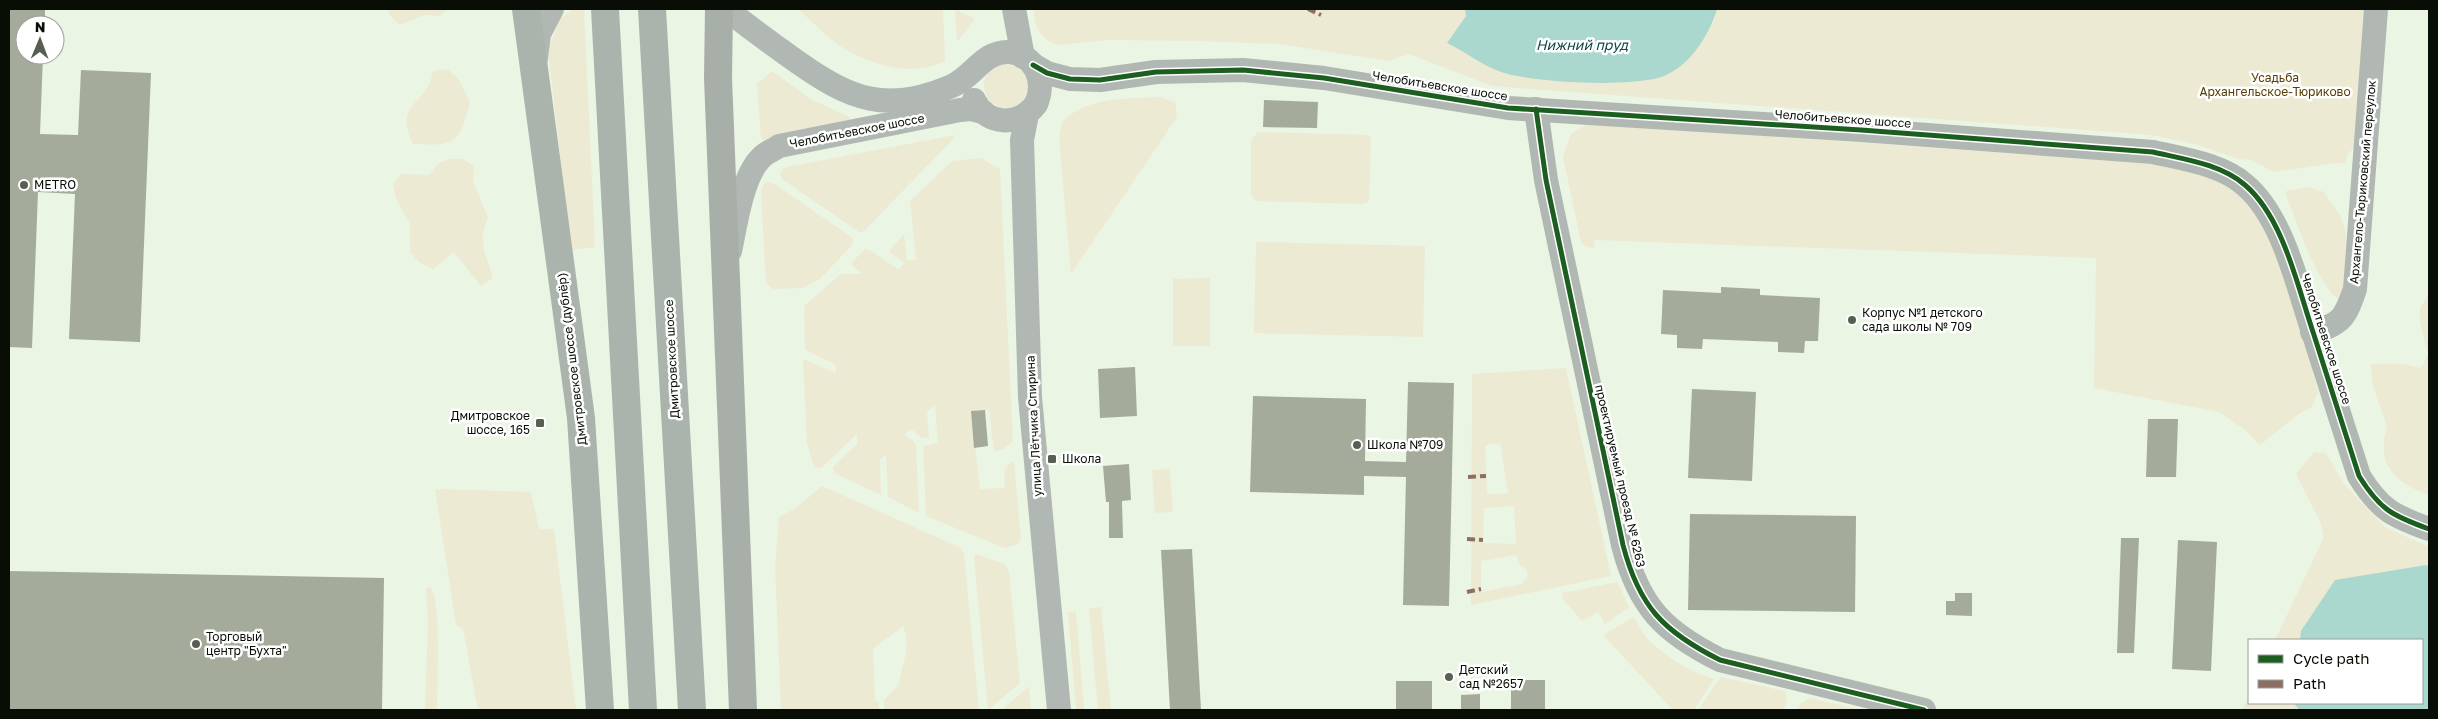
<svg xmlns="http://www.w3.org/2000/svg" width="2438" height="719" viewBox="0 0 2438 719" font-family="'Golos Text',sans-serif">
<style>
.green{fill:#edead3;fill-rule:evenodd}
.water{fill:#aad7ce}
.building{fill:#a5ab9a}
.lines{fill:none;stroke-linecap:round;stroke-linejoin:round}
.minor{stroke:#b1b7b2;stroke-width:24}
.major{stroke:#a8afa8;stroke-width:28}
.highway{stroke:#abb4ac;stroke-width:28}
.quiet{stroke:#8d6e63;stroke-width:4;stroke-dasharray:8 4;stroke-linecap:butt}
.cycleway-casing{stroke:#fff;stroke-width:8}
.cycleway{stroke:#1b5e20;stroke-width:5}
.poi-dot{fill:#575f53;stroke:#fff;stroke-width:2}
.labels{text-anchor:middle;stroke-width:5;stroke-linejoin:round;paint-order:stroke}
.park-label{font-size:12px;fill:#553e07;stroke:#fff}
.street-label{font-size:12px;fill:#080e05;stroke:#fff}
.poi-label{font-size:12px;fill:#080e05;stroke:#fff;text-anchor:start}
.water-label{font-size:14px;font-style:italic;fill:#104743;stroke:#fff}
</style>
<rect width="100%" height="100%" fill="#eaf5e4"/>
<g class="green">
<polygon points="389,9 448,9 440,16 425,15 399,25 389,14"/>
<polygon points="573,9 584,9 595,247 571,250 548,50 560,19"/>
<path d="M798,9h145l2,52c-32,16 -71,5 -100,-12 -17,-10 -32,-27 -47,-40z"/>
<polygon points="955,9 975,19 957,42"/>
<polygon points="1034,9 2364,9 2357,143 2347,156 2346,163 2335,163 2274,172 2251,160 2238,159 2198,145 2152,135 1492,86 1409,54 1389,61 1280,44 1200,41 1108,40 1058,45 1048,41 1040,33 1035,23"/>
<circle cx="1006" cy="86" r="22"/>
<path d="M447,69l11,9 12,24c-11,42 -13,44 -57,42 -20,-42 15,-39 20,-73z"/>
<polygon points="772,71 812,100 848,116 855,124 771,141 761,139 757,84"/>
<path d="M1160,97l15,5 2,15 -106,157 -12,-135 3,-17c26,-26 64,-23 98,-25z"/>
<path d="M1608,124l548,40c31,8 71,15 94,39 4,4 7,11 10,16 31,51 42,116 58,173l-6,15 -12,6 -40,32 -16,-16 -25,-17 -125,-24 2,-130 -502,-18 1,8 -8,-1 -6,-5 -18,-85 8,-23 14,-9z"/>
<polygon points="1258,132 1369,135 1371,139 1369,201 1365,204 1256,201 1251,195 1251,140"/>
<polygon points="955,135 955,137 863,232 859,232 782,179 780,175 782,169 787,167"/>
<path d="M981,158l19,11 13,273 -10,7 -9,2 -5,-41 -18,1 9,78 25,-1c-1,-13 -3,-20 9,-27l7,77 -3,6 -13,4 -79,-32 -3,-70 15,-3 -3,-38 -8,7 2,25 -7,1 -11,-9 -7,6 9,6 3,4 3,68 -31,-16 -2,-43 -6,6 1,35 -47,-22 -1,-6 24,-23v-10l-36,34 -7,-1 -7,-24 -4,-84 33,14 -1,-9 -30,-14 -1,-44 37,-32h22l-11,-9v-3l13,-13 6,2 27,18 7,-6 -15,-10v-3l14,-16 3,27 9,-1 -6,-59 42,-40z"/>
<path d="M449,159h14l11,7 -1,15 15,37c-11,24 -2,36 5,60l-12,8 -27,-34 -21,17 -13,-6 -10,-11v-28l-14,-25 -3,-14 8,-11 29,1 7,-11z"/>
<polygon points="765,182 773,183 853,238 852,245 820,279 803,288 773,289 766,283 761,192"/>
<path d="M2309,187l15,5 17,25 5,15 -1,54 -7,13c-21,-14 -41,-78 -52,-103v-5z"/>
<polygon points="1256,242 1425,246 1423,337 1254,333"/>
<polygon points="1210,278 1210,346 1173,346 1173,279"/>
<path d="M2429,294v201c-25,-9 -48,-23 -45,-53 0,-6 4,-13 2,-19 -7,-22 -15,-34 -15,-59h33l17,4 7,-14 -8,-31v-15z"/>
<path d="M1566,368l45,208 -140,29 1,-231zM1489,444l11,-1 8,50 -21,1 -2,-48zM1514,506l2,38 -33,-1 1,-35zM1516,555l4,10 6,4 2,6 -6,9 -41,8v-31z"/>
<polygon points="2314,452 2326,453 2344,484 2385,527 2429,547 2429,566 2426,565 2301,631 2300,640 2275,640 2324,537 2320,521 2296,474"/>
<polygon points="1170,469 1173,512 1155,513 1152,470"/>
<path d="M822,486l139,62 3,6 15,156h-95v-10l15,-15c2,-20 13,-38 4,-59l-30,23 2,51 4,3v7h-98l-6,-144 4,-49 17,-9z"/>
<polygon points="435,489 531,492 539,529 554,529 576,710 478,710 463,629 456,625"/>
<polygon points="976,554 1004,564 1009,572 1020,683 988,710 974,557"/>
<polygon points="1617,582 1629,607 1605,624 1598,612 1582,621 1563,599 1562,593"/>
<path d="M430,587c12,9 7,104 7,123h-12l3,-87 -2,-35z"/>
<polygon points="1101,607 1111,710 1098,710 1089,608"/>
<polygon points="1076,611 1084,710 1076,710 1068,612"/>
<path d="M1634,617c10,28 52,54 80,62l-20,31h-21l-70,-75z"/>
<path d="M1721,677l63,14c5,7 2,13 -1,19h-85z"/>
<polygon points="1029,686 1031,710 1002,710"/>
<polygon points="2249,695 2249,703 2294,703 2299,710 2242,710"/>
<polygon points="1810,698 1860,710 1797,710 1801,703"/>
</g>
<g class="water">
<path d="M1465,9h252c-8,26 -26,56 -53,67 -31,12 -131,7 -163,-4 -20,-7 -35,-20 -54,-29l19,-27z"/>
<polygon points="2426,565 2429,566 2429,710 2299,710 2294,703 2422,703 2422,640 2300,640 2301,631 2335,580"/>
</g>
<g class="building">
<polygon points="9,9 45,9 45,25 25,25 25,55 43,55 40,134 78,135 81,70 151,73 140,342 69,339 75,194 38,192 32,348 9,347"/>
<polygon points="1264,100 1318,102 1317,128 1263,127"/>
<polygon points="1721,287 1760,289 1760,295 1820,298 1818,341 1805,341 1804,353 1778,352 1778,342 1703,339 1702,349 1677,348 1677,335 1661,334 1663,290 1721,293"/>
<polygon points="1135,367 1137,416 1100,418 1098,369"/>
<polygon points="1408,382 1454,383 1449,606 1403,605 1406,477 1364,476 1364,495 1250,492 1253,396 1366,399 1365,461 1406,462"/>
<polygon points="1692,389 1756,392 1752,481 1688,478"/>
<polygon points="985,410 988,446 974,448 971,411"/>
<polygon points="2148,419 2178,419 2176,477 2146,477"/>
<polygon points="1129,464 1131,500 1122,501 1123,538 1109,538 1109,502 1106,502 1103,466"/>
<polygon points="1690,514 1856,516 1855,612 1688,610"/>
<polygon points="2121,538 2139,538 2134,653 2117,653"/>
<polygon points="2178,540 2217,542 2211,671 2172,669"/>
<polygon points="1192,549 1201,710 1170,710 1161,550"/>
<polygon points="9,571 384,578 382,710 9,710"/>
<polygon points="1955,593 1972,593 1972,616 1946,615 1946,601 1955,601"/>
<rect x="1511" y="680" width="34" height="30"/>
<rect x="1396" y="681" width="36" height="29"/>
<polygon points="1480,694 1480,710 1461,710 1461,695"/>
</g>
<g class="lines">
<g class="minor">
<path d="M726,9c23,18 46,35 70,52 55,39 91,53 156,25 21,-9 32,-36 58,-34 26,3 36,30 26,52"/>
<polyline points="1014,9 1023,57"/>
<polyline points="536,58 539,34 552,9"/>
<path d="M1033,65l14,8 23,6 30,1 56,-8 87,-2 81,8 184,30 353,22 292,22c30,7 68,12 92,33 39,33 53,104 69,150 15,47 30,94 45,141 21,34 34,40 70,53"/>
<path d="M974,100c13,26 45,27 62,4"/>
<path d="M1536,109l10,71 77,365c16,62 41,87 97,115l204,50"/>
<polyline points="1027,114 1022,140 1030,397 1059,710"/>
<path d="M730,251c6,-27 12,-77 33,-95 4,-4 11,-6 16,-10l181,-36 11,-1 12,3"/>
<path d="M2312,332c30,-8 33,-14 43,-43l21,-280"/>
</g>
<polyline class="major" points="719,9 718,78 743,710"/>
<g class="highway">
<polyline points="526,9 581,418 600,710"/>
<polyline points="605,9 643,710"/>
<polyline points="652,9 692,710"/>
</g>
<g class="quiet">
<polyline points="1308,9 1321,15"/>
<polyline points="1468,477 1486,476"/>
<polyline points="1467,539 1483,540"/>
<polyline points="1467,592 1481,589"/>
</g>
<defs>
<g id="cycleway">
<path d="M1033,65l14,8 23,6 30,1 56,-8 87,-2 81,8 184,30 353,22 292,22c30,7 68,12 92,33 39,33 53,104 69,150 15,47 30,94 45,141 21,34 34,40 70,53"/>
<path d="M1536,109l10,71 77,365c16,62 41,87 97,115l204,50"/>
</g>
</defs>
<use href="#cycleway" class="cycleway-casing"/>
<use href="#cycleway" class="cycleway"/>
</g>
<g class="poi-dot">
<circle cx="24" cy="185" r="5"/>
<circle cx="1852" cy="320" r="5"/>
<rect x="535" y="418" width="10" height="10" rx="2.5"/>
<circle cx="1357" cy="445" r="5"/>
<rect x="1047" y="454" width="10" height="10" rx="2.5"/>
<circle cx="196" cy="644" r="5"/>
<circle cx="1449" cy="677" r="5"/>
</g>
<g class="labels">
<g class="park-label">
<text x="2275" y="82">Усадьба<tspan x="2275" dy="14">Архангельское-Тюриково</tspan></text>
</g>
<g class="street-label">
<text transform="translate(1440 86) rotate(9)" y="4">Челобитьевское шоссе</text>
<text transform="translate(1843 119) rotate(4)" y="4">Челобитьевское шоссе</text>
<text transform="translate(857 131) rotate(-11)" y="4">Челобитьевское шоссе</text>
<text transform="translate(2363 182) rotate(-85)" y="4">Архангело-Тюриковский переулок</text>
<text transform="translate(2326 339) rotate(72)" y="4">Челобитьевское шоссе</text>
<text transform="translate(572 359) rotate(-97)" y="4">Дмитровское шоссе (дублёр)</text>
<text transform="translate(672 359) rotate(-93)" y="4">Дмитровское шоссе</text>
<text transform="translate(1034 426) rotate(-93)" y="4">улица Лётчика Спирина</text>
<text transform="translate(1620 476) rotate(77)" y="4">проектируемый проезд № 6263</text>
</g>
<g class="poi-label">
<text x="34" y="189">METRO</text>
<text x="1862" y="317">Корпус №1 детского<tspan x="1862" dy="14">сада школы № 709</tspan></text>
<text x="530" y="420" text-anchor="end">Дмитровское<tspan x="530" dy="14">шоссе, 165</tspan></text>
<text x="1367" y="449">Школа №709</text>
<text x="1062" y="463">Школа</text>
<text x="206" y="641">Торговый<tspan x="206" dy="14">центр "Бухта"</tspan></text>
<text x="1459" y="674">Детский<tspan x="1459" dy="14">сад №2657</tspan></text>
</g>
<g class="water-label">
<text x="1582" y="50">Нижний пруд</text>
</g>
</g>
<rect width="2438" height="719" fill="none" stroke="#080e05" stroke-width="20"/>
<rect x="2248" y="639" width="175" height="65" fill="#ffffff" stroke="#9c9f9b"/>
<rect x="2258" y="655" width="25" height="8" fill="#1b5e20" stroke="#9c9f9b"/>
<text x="2293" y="664" font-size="15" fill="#080e05">Cycle path</text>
<rect x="2258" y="680" width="25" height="8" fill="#8d6e63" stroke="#9c9f9b"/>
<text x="2293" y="689" font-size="15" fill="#080e05">Path</text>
<g transform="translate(40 40) rotate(1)"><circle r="24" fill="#ffffff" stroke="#9c9f9b"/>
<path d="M0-4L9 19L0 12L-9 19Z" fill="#575f53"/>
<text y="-8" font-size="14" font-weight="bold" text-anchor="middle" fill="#080e05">N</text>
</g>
</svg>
